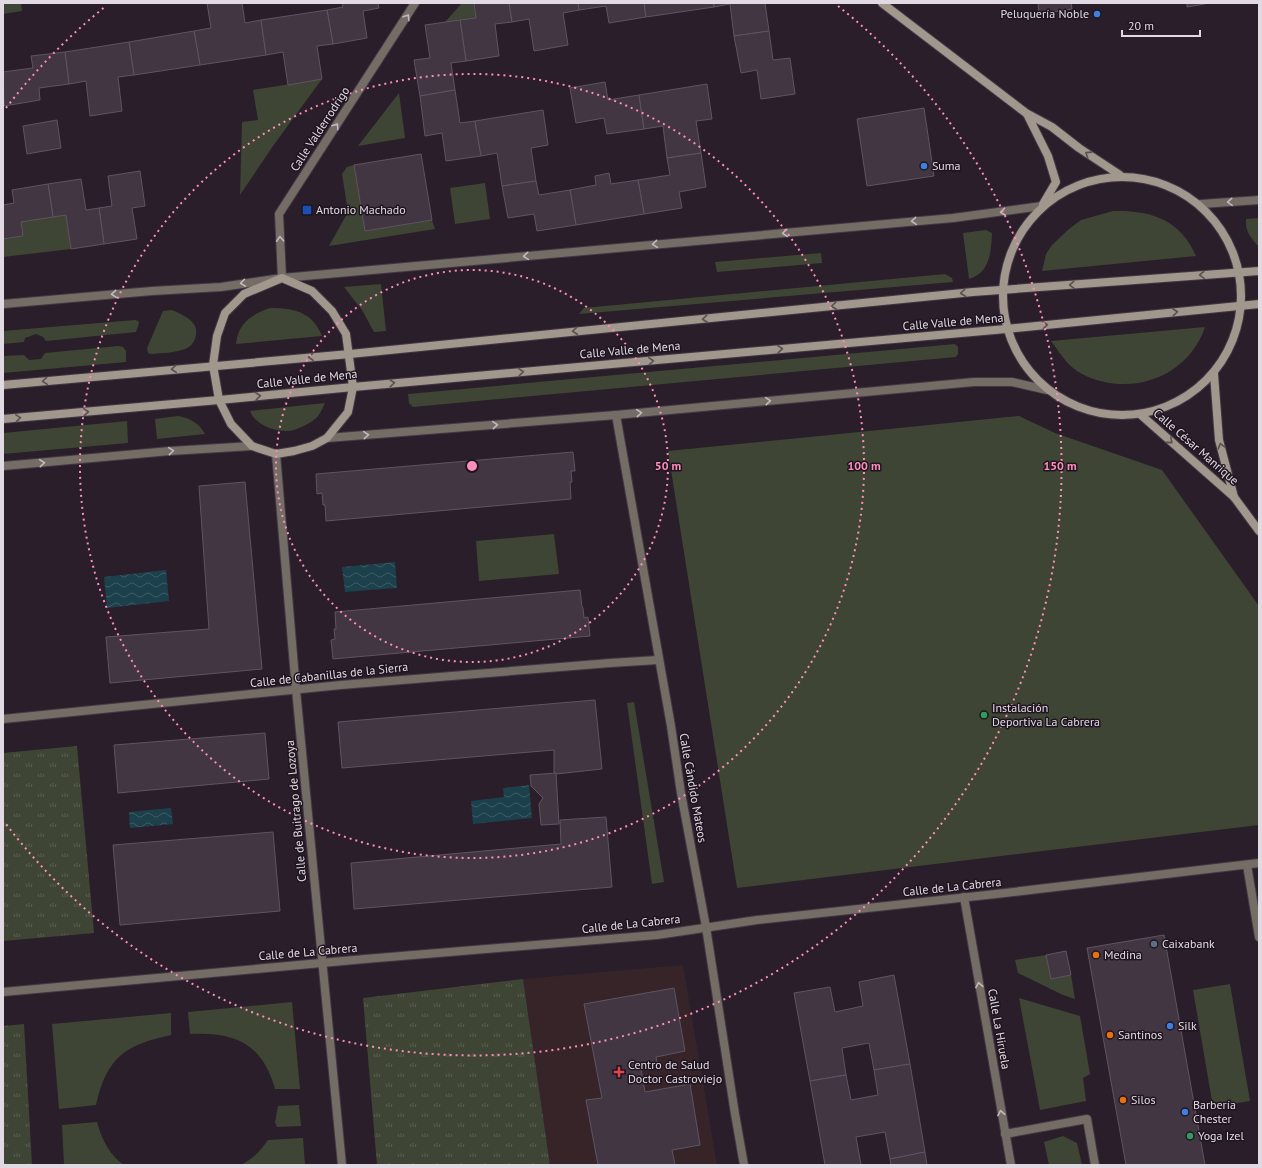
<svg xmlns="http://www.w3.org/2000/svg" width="1262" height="1168" viewBox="0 0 1262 1168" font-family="'PT Sans',sans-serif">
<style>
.medical{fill:#372429}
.grass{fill:url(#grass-tufts)}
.green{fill:#3e4534}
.water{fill:url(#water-waves)}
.building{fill:#423643;stroke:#605462}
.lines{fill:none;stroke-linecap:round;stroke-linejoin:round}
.lane-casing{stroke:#433844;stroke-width:10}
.street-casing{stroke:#433844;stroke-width:10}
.secondary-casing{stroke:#433844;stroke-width:10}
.lane{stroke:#736d66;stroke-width:8}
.street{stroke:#736d66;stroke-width:8}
.secondary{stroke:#a1978d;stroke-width:8}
.oneway{stroke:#c1b9bd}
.oneway2{stroke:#5a5051}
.ring{fill:none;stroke:#ff8eba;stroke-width:2;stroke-dasharray:2 4}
.shop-dot{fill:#3f7fe0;stroke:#1f1520;stroke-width:1.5}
.transit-dot{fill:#1a4fb4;stroke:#1f1520;stroke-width:1.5}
.leisure-dot{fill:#2e9e5b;stroke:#1f1520;stroke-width:1.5}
.service-dot{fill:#5c6f8a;stroke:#1f1520;stroke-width:1.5}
.food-dot{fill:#e8710a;stroke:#1f1520;stroke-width:1.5}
.health-dot{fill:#e0444e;stroke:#1f1520;stroke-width:1.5}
.labels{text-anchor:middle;stroke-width:3;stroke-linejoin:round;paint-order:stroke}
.poi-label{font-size:12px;fill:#e2dae2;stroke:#1f1520;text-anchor:start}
.street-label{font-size:12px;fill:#e2dae2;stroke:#1f1520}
.centre{fill:#ff8eba;stroke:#1f1520;stroke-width:2}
.ring-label{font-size:12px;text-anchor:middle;font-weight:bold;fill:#ff8eba;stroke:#1f1520;stroke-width:3;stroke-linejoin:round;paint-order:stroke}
</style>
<defs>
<pattern id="grass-tufts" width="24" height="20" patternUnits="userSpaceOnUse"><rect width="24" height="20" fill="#3e4534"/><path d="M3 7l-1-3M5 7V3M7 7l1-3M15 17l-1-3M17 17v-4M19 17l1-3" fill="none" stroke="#5a5f51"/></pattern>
<pattern id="water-waves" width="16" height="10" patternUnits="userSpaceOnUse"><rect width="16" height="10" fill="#1c414c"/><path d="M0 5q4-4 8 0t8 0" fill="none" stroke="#3d5c66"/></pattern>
</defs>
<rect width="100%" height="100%" fill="#291e2a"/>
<polygon class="medical" points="683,965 717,1165 550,1165 523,979"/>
<g class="grass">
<polygon points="77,746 94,933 3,941 3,753"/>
<polygon points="523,979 550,1165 377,1165 363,998"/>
<polygon points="24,1024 32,1165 3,1165 3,1026"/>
</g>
<g class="green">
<polygon points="3,3 21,3 22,11 3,14"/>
<polygon points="462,3 474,3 476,18 445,22"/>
<polygon points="322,79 273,146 240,195 242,122 258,120 253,90"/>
<polygon points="399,93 405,138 358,146"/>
<polygon points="354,165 365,231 432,220 435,229 329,246 348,212 342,174 347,167"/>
<polygon points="485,183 490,219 455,224 450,188"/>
<path d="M1113,211c37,-1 67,8 83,45l-154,15 4,-17 6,-9 17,-16 12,-9z"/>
<polygon points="66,215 71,249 3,257 3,239 23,236 21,222"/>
<path d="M1259,218v29c-8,-9 -14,-15 -13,-28z"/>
<path d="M986,230l6,3c-1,19 -2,40 -23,46l-6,-46z"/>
<polygon points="821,253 822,263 717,272 715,262"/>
<polygon points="945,274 952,278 953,282 579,314 584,308"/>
<polygon points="381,284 386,331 374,332 362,310 344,287"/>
<path d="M270,308c25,0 42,4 52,28l-86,8c2,-21 16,-30 34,-36z"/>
<path d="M172,310c7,3 16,7 21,13 7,8 2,23 -8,26 -10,4 -23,4 -34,5l-3,-1 -1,-5 16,-37z"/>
<polygon points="135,320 138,321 139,323 136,332 46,341 43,337 36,334 25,338 24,342 3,344 3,331"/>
<path d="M1205,327c-17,51 -76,71 -123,47 -14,-7 -22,-21 -31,-33z"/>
<polygon points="955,344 958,347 958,354 956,357 413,407 409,403 408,394"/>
<polygon points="118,346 123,347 126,351 126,362 3,373 3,356 24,355 29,360 41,359 45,353"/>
<path d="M325,403c-3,6 -5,12 -10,16 -6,5 -18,11 -26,12 -14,1 -34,-6 -39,-20z"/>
<path d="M178,416c12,2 21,7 27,18l-48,5 -2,-20z"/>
<polygon points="1019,416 1055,433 1162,470 1259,606 1259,825 737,888 668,451"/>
<polygon points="127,421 128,443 3,454 3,433"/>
<polygon points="554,534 559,574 479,581 476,541"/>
<polygon points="634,702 664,882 652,884 627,703"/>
<polygon points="1046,955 1051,979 1071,975 1075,999 1063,995 1018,973 1015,960"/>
<polygon points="1230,984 1250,1101 1213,1107 1193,990"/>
<polygon points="1019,998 1080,1016 1090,1074 1083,1078 1086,1101 1040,1110"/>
<path d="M292,1002l8,87h-25c-13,-46 -40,-57 -85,-55l-2,-22z"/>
<path d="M171,1013v22c-46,10 -64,22 -75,70l-37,4 -7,-85z"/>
<polygon points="299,1105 301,1126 277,1127 275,1122 278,1106"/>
<path d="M97,1122c4,16 13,34 27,43h-60l-2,-40z"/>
<polygon points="1063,1136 1077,1143 1082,1165 1049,1165 1044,1142"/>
<path d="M303,1138l2,27h-64c12,-6 20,-15 27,-25z"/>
</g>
<g class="water">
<polygon points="395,562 397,588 345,592 342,567"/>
<polygon points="166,570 169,601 107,608 104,577"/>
<polygon points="529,785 532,818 473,824 471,801 504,797 503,788"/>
<polygon points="171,808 173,824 130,828 129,812"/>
</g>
<g class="building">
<polygon points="207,3 242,3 245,23 261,20 266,55 200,65 194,31 211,28"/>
<polygon points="342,3 378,3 379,8 363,11 367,38 333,44 327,10 343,7"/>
<polygon points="474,3 509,3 512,22 495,24 499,56 466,61 460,20 476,18"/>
<polygon points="509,3 578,3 579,10 563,13 568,45 534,51 529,19 512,22"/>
<polygon points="578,3 644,3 646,17 609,23 606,6 579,10"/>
<polygon points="644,3 714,3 714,7 646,17"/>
<polygon points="714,3 765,3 769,31 734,36 730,4 714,7"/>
<polygon points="1038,3 1071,3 1072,9 1039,14"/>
<polygon points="1187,3 1210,3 1187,7"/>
<polygon points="327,10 333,44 317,46 322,79 288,85 283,52 266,55 261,20"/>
<polygon points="460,20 466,61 451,63 455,90 420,96 414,60 430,58 425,25"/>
<polygon points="194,31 200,65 134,75 129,42"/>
<polygon points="769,31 773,60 790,58 795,94 761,99 757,70 741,73 734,36"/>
<polygon points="129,42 134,75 118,77 122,111 90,116 86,81 69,84 65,52"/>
<polygon points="65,52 69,84 39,88 40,100 4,106 3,72 33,68 31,56"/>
<polygon points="605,82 608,100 639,95 644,129 607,134 604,118 576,123 570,88"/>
<polygon points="707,84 712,119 696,121 701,153 667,158 663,126 644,129 639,95"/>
<polygon points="455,90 460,123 475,121 481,156 446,161 442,133 425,136 420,96"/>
<polygon points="924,108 934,176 867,186 857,119"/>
<polygon points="543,110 548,145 531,148 536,181 502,186 497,153 481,156 475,121"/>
<polygon points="57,120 61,148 27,154 23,126"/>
<polygon points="701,153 706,187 679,192 682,208 644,214 638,180 670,175 667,158"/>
<polygon points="421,154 432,220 365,231 354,165"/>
<polygon points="140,171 145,206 132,208 137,239 104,244 99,208 112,206 108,176"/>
<polygon points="609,173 611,184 638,180 644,214 576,225 570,190 596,185 595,176"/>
<polygon points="81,179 86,210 99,208 104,244 71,249 66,215 53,217 48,184"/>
<polygon points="536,181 539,195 570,190 576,225 537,231 534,214 508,218 502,186"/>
<polygon points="48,184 53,217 21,222 23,236 3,239 3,205 14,203 12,190"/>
<polygon points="573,452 575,471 571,471 572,482 570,482 571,499 326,521 325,505 323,505 322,493 317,494 316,474"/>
<polygon points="245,482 262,669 110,683 106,637 209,629 199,486"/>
<polygon points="580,590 582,607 583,608 584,618 588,617 590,636 333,659 331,640 335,639 334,629 336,629 335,612"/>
<polygon points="595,700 602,769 556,774 554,772 554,750 342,768 338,722"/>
<polygon points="265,733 269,779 118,793 114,745"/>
<polygon points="556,773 559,824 541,825 539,804 543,798 531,786 530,775"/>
<polygon points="606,817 612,887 354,909 351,863 561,844 560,820"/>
<polygon points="273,832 280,911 120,925 113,845"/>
<polygon points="1164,935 1205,1165 1126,1165 1087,948"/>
<polygon points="1066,951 1071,975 1051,979 1046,955"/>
<polygon points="894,975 910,1064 874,1070 869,1043 842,1048 846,1075 810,1081 794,993 830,987 835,1012 863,1006 859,982"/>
<polygon points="674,988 685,1051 656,1057 658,1066 641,1070 645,1092 690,1084 700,1145 672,1150 675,1165 598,1165 586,1100 602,1098 584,1004"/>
<polygon points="910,1064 925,1152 890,1159 885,1132 856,1137 861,1165 825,1165 810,1081 846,1075 851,1100 878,1095 874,1070"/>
<polygon points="925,1152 927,1165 891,1165 890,1159"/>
</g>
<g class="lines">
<defs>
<polyline id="lane" points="1005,1134 1087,1119 1095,1165"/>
<g id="street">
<polyline points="1201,204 1259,200"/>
<polyline points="282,278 279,214 415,3"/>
<polyline points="3,304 152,291 221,287 282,278 953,218 1042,206"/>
<polyline points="616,415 671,726 681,793 706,927 735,1114 744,1165"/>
<polyline points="327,438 616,415 974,382 1012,382 1047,390"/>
<polyline points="276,454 296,690 342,1165"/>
<polyline points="3,466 170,451 252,446"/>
<polyline points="3,719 341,685 610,663 658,660"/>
<polyline points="1247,865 1259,937"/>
<polyline points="964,897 1011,1165"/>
<polyline points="3,992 365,959 657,935 757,920 996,894 1259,863"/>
</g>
<g id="secondary">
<polyline points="882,3 1026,113 1052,127 1079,148 1120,175"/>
<polyline points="1027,114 1048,156 1056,182 1043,204"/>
<circle cx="1122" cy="296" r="119"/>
<polygon points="282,278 312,291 332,311 346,334 353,387 348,412 327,438 312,446 294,451 276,454 252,446 231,424 219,400 213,365 217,336 225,313 244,294"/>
<polyline points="1214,374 1219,440 1234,497"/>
<polyline points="3,385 350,354 973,292 1259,271"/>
<polyline points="1141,415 1234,497 1259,531"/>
<polyline points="3,419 219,400 353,387 1006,329 1259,304"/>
</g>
</defs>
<use href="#lane" class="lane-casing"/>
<use href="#street" class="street-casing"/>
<use href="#secondary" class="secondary-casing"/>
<use href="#lane" class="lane"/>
<use href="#street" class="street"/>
<use href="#secondary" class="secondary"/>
</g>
<defs><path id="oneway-chevron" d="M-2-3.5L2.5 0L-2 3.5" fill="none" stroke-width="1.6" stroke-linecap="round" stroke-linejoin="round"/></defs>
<g class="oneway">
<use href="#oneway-chevron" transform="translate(407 17) rotate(-57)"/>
<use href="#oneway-chevron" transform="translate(336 126) rotate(-57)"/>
<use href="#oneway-chevron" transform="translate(1230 202) rotate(176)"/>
<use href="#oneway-chevron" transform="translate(1003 212) rotate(172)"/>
<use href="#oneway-chevron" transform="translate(914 221) rotate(175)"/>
<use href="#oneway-chevron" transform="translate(785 233) rotate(175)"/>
<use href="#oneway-chevron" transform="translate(280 239) rotate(-93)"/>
<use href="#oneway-chevron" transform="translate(655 244) rotate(175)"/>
<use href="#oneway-chevron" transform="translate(526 256) rotate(175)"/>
<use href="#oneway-chevron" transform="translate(243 283) rotate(172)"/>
<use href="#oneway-chevron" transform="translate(114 294) rotate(175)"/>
<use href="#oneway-chevron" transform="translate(768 401) rotate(-5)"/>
<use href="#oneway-chevron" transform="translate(639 413) rotate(-5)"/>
<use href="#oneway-chevron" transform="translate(495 425) rotate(-5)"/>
<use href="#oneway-chevron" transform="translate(366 435) rotate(-5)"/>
<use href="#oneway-chevron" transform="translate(171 451) rotate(-5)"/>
<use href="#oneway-chevron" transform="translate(42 463) rotate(-5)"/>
<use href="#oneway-chevron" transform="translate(979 985) rotate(-100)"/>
<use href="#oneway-chevron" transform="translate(1001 1113) rotate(-100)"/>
</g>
<g class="oneway2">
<use href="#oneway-chevron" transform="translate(1088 154) rotate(-147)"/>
<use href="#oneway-chevron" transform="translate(1202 275) rotate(176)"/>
<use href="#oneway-chevron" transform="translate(1072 285) rotate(176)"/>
<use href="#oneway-chevron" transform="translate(963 293) rotate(174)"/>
<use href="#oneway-chevron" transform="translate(834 306) rotate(174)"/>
<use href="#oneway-chevron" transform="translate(1175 312) rotate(-6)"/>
<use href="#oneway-chevron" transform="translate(705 319) rotate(174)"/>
<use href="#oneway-chevron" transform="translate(1045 325) rotate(-6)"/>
<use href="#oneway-chevron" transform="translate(575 331) rotate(174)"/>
<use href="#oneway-chevron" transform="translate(780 349) rotate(-5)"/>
<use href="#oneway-chevron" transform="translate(311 357) rotate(175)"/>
<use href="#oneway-chevron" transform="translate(651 361) rotate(-5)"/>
<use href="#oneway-chevron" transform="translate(174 369) rotate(175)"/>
<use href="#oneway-chevron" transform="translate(521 372) rotate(-5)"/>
<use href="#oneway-chevron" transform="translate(45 381) rotate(175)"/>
<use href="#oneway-chevron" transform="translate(392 383) rotate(-5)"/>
<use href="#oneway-chevron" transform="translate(258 396) rotate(-6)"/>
<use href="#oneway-chevron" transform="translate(86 412) rotate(-5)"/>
<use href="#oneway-chevron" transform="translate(18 418) rotate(-5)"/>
<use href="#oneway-chevron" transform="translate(1170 441) rotate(41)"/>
<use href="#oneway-chevron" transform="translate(1221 446) rotate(-105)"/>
</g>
<g class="ring">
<circle cx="472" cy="466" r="196"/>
<circle cx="472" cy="466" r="392"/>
<path d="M6 108A588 588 0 0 1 106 6M838 6A588 588 0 1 1 6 824"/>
</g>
<g class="shop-dot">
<circle cx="1097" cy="14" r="4"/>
<circle cx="924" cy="166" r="4"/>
<circle cx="1170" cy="1026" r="4"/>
<circle cx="1185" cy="1112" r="4"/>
</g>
<rect class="transit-dot" x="302" y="205" width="10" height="10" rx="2"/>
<g class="leisure-dot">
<circle cx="984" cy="715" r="4"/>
<circle cx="1190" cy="1136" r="4"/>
</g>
<circle class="service-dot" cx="1154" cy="944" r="4"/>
<g class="food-dot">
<circle cx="1096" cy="955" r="4"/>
<circle cx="1110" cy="1035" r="4"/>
<circle cx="1123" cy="1100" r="4"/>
</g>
<path class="health-dot" d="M617 1066h4v4h4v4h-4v4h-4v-4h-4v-4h4z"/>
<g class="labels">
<g class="poi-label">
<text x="1089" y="18" text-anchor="end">Peluquería Noble</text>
<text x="932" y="170">Suma</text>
<text x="316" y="214">Antonio Machado</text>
<text x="992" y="712">Instalación<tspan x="992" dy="14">Deportiva La Cabrera</tspan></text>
<text x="1162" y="948">Caixabank</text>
<text x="1104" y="959">Medina</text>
<text x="1178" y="1030">Silk</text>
<text x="1118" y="1039">Santinos</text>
<text x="628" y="1069">Centro de Salud<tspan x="628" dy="14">Doctor Castroviejo</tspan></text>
<text x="1131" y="1104">Silos</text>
<text x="1193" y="1109">Barbería<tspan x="1193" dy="14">Chester</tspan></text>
<text x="1198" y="1140">Yoga Izel</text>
</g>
<g class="street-label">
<text transform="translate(320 129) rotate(-57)" y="4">Calle Valderrodrigo</text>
<text transform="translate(953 322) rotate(-5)" y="4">Calle Valle de Mena</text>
<text transform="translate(630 350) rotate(-5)" y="4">Calle Valle de Mena</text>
<text transform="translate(307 379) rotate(-6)" y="4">Calle Valle de Mena</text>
<text transform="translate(1196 447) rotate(41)" y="4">Calle César Manrique</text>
<text transform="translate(329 675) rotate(-6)" y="4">Calle de Cabanillas de la Sierra</text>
<text transform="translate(693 788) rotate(80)" y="4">Calle Cándido Mateos</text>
<text transform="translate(296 811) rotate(-95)" y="4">Calle de Buitrago de Lozoya</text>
<text transform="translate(952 887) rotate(-6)" y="4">Calle de La Cabrera</text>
<text transform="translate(631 924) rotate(-6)" y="4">Calle de La Cabrera</text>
<text transform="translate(308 952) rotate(-5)" y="4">Calle de La Cabrera</text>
<text transform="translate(999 1029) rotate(80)" y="4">Calle La Hiruela</text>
</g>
</g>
<circle cx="472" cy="466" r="6" class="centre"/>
<g class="ring-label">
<text x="668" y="470">50 m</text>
<text x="864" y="470">100 m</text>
<text x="1060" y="470">150 m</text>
</g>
<rect width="1262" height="1168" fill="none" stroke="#e2dae2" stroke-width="8"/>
<path d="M1122 30v6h78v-6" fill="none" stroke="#e2dae2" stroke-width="2"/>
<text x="1128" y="30" font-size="12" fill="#e2dae2" stroke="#1f1520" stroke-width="3" paint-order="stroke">20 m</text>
</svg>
